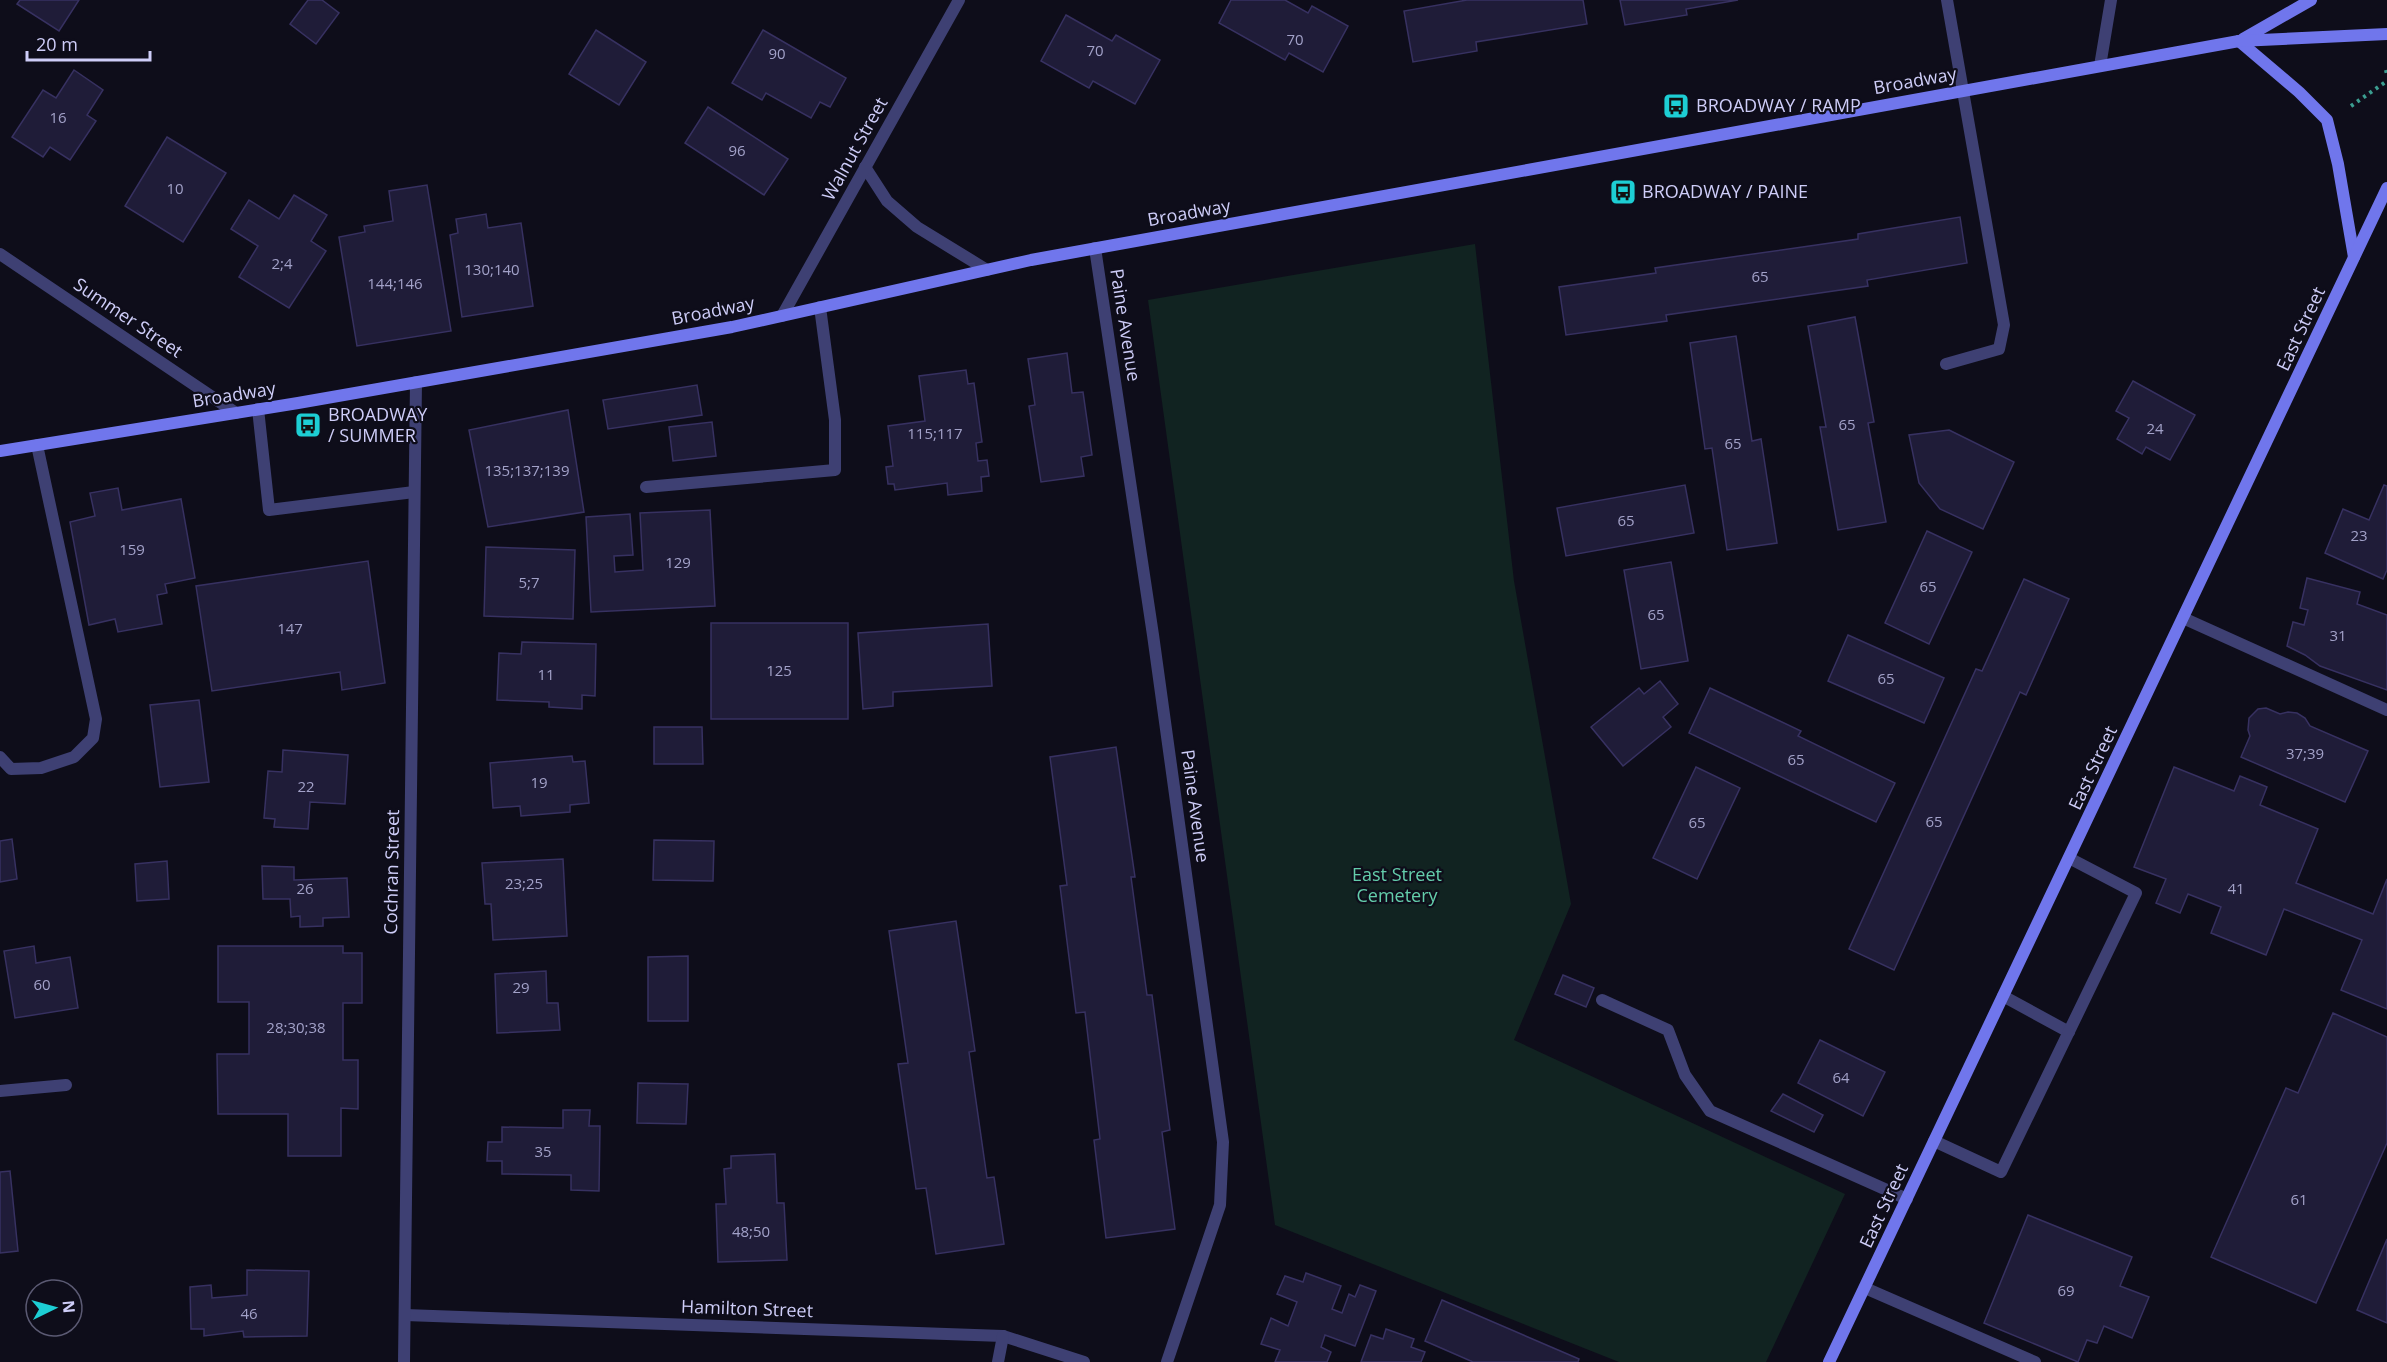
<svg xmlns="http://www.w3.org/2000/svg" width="2387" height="1362" viewBox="0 0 2387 1362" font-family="'Open Sans',sans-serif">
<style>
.green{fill:#112321}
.building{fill:#1f1c38;stroke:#373161;stroke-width:1.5}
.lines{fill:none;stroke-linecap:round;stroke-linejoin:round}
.path{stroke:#3b9d90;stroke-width:4;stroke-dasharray:3 4.5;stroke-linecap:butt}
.service{stroke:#3e4073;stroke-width:12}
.minor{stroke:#3e4073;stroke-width:12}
.tertiary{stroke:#3e4073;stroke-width:12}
.secondary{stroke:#7076ec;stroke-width:12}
.labels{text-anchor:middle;stroke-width:4.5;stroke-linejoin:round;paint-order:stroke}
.number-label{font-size:15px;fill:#a2a1c8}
.street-label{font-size:18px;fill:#cecdf8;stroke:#0e0d1a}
.poi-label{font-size:18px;fill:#cecdf8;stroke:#0e0d1a;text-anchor:start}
.park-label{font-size:18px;fill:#64cdab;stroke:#0e0d1a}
</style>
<rect width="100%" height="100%" fill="#0e0d1a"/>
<polygon class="green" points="1475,244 1514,581 1571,904 1514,1040 1845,1194 1766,1362 1619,1362 1275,1225 1148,300"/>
<g class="building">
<polygon points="20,0 79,0 59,31 17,4"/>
<polygon points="308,0 322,0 339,13 316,44 290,24"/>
<polygon points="1231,0 1285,0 1308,13 1312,6 1348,26 1323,72 1289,53 1285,60 1219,23"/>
<polygon points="1583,0 1587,24 1476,42 1477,51 1413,62 1404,11 1467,0"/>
<polygon points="1620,0 1738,0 1686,9 1687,15 1625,25"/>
<polygon points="1066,15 1112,41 1116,35 1160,60 1135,104 1093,81 1089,88 1041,61"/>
<polygon points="596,30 646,62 619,105 569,74"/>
<polygon points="763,30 846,78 830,107 820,102 811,118 766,93 762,100 732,83"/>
<polygon points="74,70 103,90 87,115 96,121 70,160 50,147 43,157 12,137 43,90 56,98"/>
<polygon points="708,107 788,159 764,195 685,143"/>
<polygon points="167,137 226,173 183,242 125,206"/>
<polygon points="427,185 451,331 357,346 339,237 365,232 364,226 393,221 389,191"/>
<polygon points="294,195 327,215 311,241 326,251 289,308 239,277 258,246 231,229 249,200 279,219"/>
<polygon points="486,214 488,228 521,223 533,306 462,317 450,235 458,233 456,219"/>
<polygon points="1960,217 1967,263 1867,280 1868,286 1666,315 1667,321 1566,335 1559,287 1656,273 1655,268 1858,239 1858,234"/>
<polygon points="1855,317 1874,422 1868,423 1886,522 1838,530 1820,427 1826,427 1808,326"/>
<polygon points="1736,336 1752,441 1761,439 1777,543 1727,550 1712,448 1705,449 1690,343"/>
<polygon points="1067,353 1072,393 1083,392 1092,455 1081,457 1084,476 1041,482 1029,406 1035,405 1028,359"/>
<polygon points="966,370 968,384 974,383 982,442 976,443 978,461 987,460 989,476 981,477 982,491 948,495 947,483 895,490 894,484 888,484 886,467 893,466 888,426 925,421 919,376"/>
<polygon points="2133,381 2195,415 2170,460 2146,447 2142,454 2117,439 2129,418 2116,411"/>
<polygon points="697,385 702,415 608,429 603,400"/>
<polygon points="568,410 584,512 488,527 469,430"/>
<polygon points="712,422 716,456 673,461 669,427"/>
<polygon points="1949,430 2014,462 1983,529 1940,509 1919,483 1909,435"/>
<polygon points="1685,485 1694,533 1566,556 1557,508"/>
<polygon points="2384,485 2387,486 2387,570 2383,579 2325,553 2343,509 2369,520"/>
<polygon points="118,488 122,510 181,499 195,578 165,584 167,593 157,595 162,624 118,632 115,619 89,625 70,522 95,516 90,493"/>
<polygon points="710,510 715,606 591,612 586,517 630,514 633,555 614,556 615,572 643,570 640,513"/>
<polygon points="1927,531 1972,552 1929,644 1885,623"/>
<polygon points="486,547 575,550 573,619 484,616"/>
<polygon points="368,561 385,683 342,690 340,672 212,691 196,586"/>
<polygon points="1671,562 1688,661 1641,669 1624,570"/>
<polygon points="2307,578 2360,592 2357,604 2387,615 2387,690 2320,666 2305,655 2287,646 2293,622 2304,625 2308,610 2300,608"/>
<polygon points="2024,579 2069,599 2026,695 2020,692 1894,970 1849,949 1976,669 1982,671"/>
<rect x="711" y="623" width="137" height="96"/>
<polygon points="988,624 992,686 893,692 893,706 863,709 858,633"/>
<polygon points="1848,635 1944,678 1924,723 1828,681"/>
<polygon points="522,642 596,644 595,696 582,695 582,709 549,707 549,702 497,700 499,653 521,654"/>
<polygon points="1660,681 1678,704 1663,717 1671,727 1623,766 1591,727 1639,688 1644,694"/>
<polygon points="1710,688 1801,731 1798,736 1895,783 1876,822 1689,733"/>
<polygon points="199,700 209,782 160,787 150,705"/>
<polygon points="2266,708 2280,714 2288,712 2297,713 2305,718 2310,726 2368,751 2345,802 2241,757 2250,736 2248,730 2249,718 2258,709"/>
<polygon points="654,727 702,727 703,764 654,764"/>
<polygon points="1116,747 1135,877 1131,877 1147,995 1152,995 1170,1130 1162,1132 1175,1229 1106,1238 1094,1140 1100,1139 1085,1012 1076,1013 1060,886 1067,885 1050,757"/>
<polygon points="283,750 348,755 345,804 310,802 308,829 274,827 275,819 264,818 268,771 282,772"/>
<polygon points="572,756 573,762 585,761 589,803 570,805 570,812 521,816 520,806 493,808 490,763"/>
<polygon points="1696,767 1740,788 1697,879 1653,858"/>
<polygon points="2174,767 2234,791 2240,776 2267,787 2260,805 2318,829 2296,883 2373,914 2387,879 2387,1009 2341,990 2362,940 2284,909 2266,955 2211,933 2221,907 2188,894 2180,913 2156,903 2166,879 2134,867"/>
<polygon points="12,839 17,879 0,882 0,841"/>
<polygon points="654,840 714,841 713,881 653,880"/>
<polygon points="563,859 567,936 493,940 491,904 485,904 482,863"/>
<polygon points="167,861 169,899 137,901 135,864"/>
<polygon points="262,866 294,867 294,880 347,878 349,917 323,918 323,926 300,927 300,916 291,917 290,899 263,899"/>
<polygon points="956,921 975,1051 969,1052 987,1178 994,1177 1004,1244 936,1254 926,1188 916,1189 898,1064 908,1063 889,931"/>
<polygon points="34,946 36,963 70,957 78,1008 15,1018 4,951"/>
<polygon points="218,946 343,946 343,953 362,953 362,1003 343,1003 343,1060 358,1060 358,1109 341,1108 341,1156 288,1156 288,1114 218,1114 217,1054 249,1054 249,1002 218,1002"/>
<polygon points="688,956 688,1021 648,1021 648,957"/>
<polygon points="546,971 547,1003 558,1003 560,1030 497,1033 495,974"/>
<polygon points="1563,975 1594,988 1586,1007 1555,994"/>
<polygon points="2333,1013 2387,1037 2387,1143 2316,1303 2211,1257 2286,1088 2298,1093"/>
<polygon points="1820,1040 1885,1072 1863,1116 1798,1083"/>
<polygon points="638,1083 688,1084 686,1124 637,1123"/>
<polygon points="1783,1094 1823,1115 1814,1132 1771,1111"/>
<polygon points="563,1110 590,1110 589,1126 600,1126 599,1191 571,1190 571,1175 502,1174 502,1161 487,1161 488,1142 502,1142 502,1127 563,1128"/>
<polygon points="775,1154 777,1203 784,1203 787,1260 718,1262 716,1204 726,1204 724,1169 731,1168 731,1156"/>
<polygon points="10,1171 18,1251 0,1253 0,1172"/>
<polygon points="2028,1215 2132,1257 2120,1286 2149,1297 2132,1338 2104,1326 2097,1343 2087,1340 2078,1362 1984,1323"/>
<polygon points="2387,1239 2387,1323 2357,1310"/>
<polygon points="247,1270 309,1271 307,1336 244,1337 243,1331 204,1336 204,1329 191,1329 190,1287 211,1285 212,1298 247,1295"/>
<polygon points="1306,1273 1341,1286 1332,1309 1342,1313 1349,1294 1355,1297 1360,1285 1376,1291 1355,1346 1325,1335 1321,1347 1331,1352 1327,1362 1275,1362 1280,1350 1261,1344 1271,1318 1288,1326 1297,1302 1277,1294 1285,1276 1303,1282"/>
<polygon points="1442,1300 1579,1359 1578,1362 1473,1362 1425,1341"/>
<polygon points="1386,1329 1414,1339 1411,1347 1425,1352 1421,1362 1361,1362 1371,1335 1383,1339"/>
</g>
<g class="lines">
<g class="path">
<polyline points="2386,70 2387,75"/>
<polyline points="2351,106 2387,81"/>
</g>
<g class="service">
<polyline points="2100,66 2111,0"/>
<polyline points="1946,364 1999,349 2004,325 1947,0"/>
<polyline points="258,409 269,510 414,492"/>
<polyline points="646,487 835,470 835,420 820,307"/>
<polyline points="2183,618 2387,710"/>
<polyline points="0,757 11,769 41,768 74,757 93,738 96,719 37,445"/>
<polyline points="2003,996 2069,1032"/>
<polyline points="1602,1000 1668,1030 1685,1075 1710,1111 1907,1199"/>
<polyline points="1934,1141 2001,1172 2136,893 2069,858"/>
<polyline points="1865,1288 2035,1362"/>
</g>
<g class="minor">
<polyline points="1095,248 1153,635 1223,1142 1220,1205 1167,1362"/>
<polyline points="0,254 236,413"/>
<polyline points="0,1091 66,1085"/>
<polyline points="405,1315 1003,1336 1084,1362"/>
<polyline points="404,1362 416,382"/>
<polyline points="998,1362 1003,1336"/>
</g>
<g class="tertiary">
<polyline points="865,167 887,201 917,227 987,270"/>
<polyline points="782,316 959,0"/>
</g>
<g class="secondary">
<polyline points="2243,39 2311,0"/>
<polyline points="2239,41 2299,92 2327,120 2338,164 2354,257"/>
<polyline points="0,451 298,403 732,327 1031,260 2239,41 2387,34"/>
<polyline points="1829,1362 2387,188"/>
</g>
</g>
<defs>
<symbol id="bus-square" viewBox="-11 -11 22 22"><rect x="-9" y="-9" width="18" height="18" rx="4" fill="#1dced4" stroke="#0e0d1a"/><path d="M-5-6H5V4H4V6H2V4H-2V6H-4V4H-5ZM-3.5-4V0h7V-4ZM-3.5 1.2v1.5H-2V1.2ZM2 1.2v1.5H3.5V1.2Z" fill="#111"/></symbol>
</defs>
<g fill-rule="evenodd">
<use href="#bus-square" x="1661" y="91" width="30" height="30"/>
<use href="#bus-square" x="1608" y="177" width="30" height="30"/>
<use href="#bus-square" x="293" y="410" width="30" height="30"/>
</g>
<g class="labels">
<g class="number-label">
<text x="1295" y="45">70</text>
<text x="1095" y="56">70</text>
<text x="777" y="59">90</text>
<text x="58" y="123">16</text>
<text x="737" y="156">96</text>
<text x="175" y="194">10</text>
<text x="282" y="269">2;4</text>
<text x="492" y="275">130;140</text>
<text x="1760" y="282">65</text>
<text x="395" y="289">144;146</text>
<text x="1847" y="430">65</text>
<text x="2155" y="434">24</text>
<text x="935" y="439">115;117</text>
<text x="1733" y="449">65</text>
<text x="527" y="476">135;137;139</text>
<text x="1626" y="526">65</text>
<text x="2359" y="541">23</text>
<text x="132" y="555">159</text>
<text x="678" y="568">129</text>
<text x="529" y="588">5;7</text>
<text x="1928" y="592">65</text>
<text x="1656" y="620">65</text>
<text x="290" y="634">147</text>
<text x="2338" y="641">31</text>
<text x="779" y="676">125</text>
<text x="546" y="680">11</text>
<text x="1886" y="684">65</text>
<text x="2305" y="759">37;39</text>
<text x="1796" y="765">65</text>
<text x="539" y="788">19</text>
<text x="306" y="792">22</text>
<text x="1934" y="827">65</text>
<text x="1697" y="828">65</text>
<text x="524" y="889">23;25</text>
<text x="305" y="894">26</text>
<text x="2236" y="894">41</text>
<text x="42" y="990">60</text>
<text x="521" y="993">29</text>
<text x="296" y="1033">28;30;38</text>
<text x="1841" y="1083">64</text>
<text x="543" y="1157">35</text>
<text x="2299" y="1205">61</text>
<text x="751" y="1237">48;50</text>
<text x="2066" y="1296">69</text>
<text x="249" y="1319">46</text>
</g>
<g class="street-label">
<text transform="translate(1915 81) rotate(-10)" y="6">Broadway</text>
<text transform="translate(855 149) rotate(-61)" y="6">Walnut Street</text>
<text transform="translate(1189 213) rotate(-10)" y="6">Broadway</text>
<text transform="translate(713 311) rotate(-11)" y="6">Broadway</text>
<text transform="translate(128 318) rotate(34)" y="6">Summer Street</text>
<text transform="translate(1125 325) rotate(81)" y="6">Paine Avenue</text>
<text transform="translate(2301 329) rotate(-65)" y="6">East Street</text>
<text transform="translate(234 395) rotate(-9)" y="6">Broadway</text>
<text transform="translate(2093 768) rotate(-65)" y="6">East Street</text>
<text transform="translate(1195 806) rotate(82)" y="6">Paine Avenue</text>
<text transform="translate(392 872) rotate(-89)" y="6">Cochran Street</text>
<text transform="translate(1884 1206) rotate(-65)" y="6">East Street</text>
<text transform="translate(747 1309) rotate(2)" y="6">Hamilton Street</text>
</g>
<g class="poi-label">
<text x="1696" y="112">BROADWAY / RAMP</text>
<text x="1642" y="198">BROADWAY / PAINE</text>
<text x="328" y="421">BROADWAY<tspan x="328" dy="21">/ SUMMER</tspan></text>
</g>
<g class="park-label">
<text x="1397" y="881">East Street<tspan x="1397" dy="21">Cemetery</tspan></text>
</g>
</g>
<g transform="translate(54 1308) rotate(85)"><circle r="28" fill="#0e0d1a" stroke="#5b5a73" stroke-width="1.5"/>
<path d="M0-4.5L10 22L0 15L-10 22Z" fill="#1dced4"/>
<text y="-9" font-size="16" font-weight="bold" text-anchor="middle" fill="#cecdf8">N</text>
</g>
<path d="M27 51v9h123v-9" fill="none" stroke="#cecdf8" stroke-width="3"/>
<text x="36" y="51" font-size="18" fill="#cecdf8" stroke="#0e0d1a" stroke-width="4.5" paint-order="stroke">20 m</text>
</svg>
